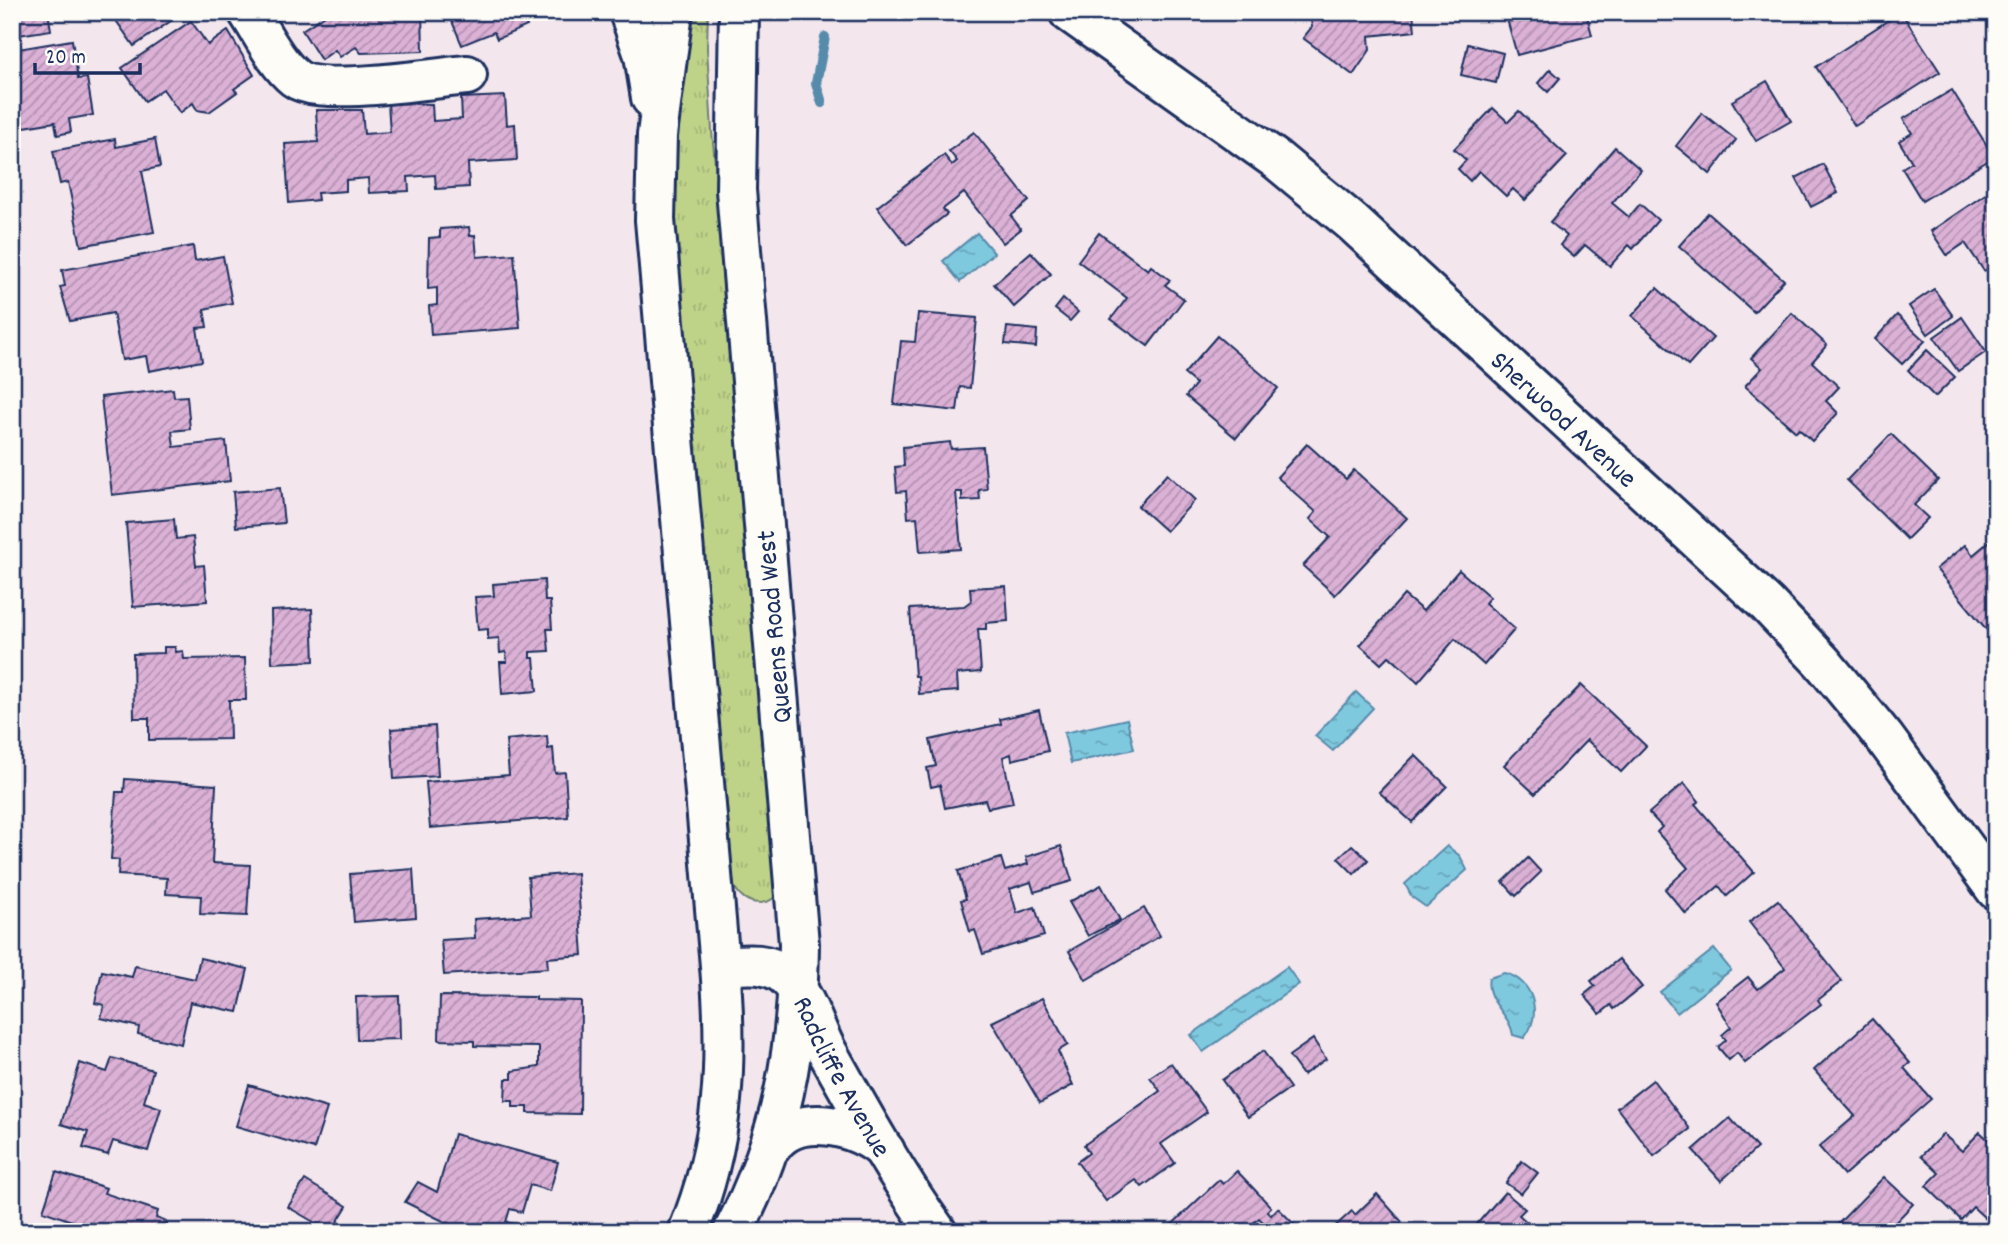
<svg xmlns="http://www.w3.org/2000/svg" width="2008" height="1244" viewBox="0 0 2008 1244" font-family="Dekko,sans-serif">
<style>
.grass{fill:url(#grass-tufts);stroke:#6d8173;stroke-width:2}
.water{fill:url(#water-ripples);stroke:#578bab;stroke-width:2}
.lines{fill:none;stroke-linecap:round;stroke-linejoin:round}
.stream{stroke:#578bab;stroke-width:10}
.building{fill:url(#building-hatch);stroke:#1b2f5e;stroke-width:2}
.street-casing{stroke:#1b2f5e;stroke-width:44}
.secondary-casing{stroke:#1b2f5e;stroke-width:44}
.street{stroke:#fdfcf7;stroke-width:38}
.secondary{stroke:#fdfcf7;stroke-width:38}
.labels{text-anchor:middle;stroke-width:5;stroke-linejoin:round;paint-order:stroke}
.street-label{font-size:28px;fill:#1b2f5e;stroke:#fdfcf7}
</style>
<defs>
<pattern id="grass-tufts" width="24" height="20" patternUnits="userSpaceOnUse" patternTransform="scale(1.75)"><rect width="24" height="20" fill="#bfd388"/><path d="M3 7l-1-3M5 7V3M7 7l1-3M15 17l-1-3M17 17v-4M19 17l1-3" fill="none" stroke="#a4b578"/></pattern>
<pattern id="water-ripples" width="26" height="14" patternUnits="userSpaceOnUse" patternTransform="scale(1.75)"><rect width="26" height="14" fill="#7fc9df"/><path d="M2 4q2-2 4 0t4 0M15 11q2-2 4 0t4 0" fill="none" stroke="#67a4b8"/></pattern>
<pattern id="building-hatch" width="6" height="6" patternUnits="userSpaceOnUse" patternTransform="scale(1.75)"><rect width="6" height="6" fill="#dcb1d6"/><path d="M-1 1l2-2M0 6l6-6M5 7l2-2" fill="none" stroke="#b290b1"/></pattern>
</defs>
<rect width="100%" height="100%" fill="#f3e6ed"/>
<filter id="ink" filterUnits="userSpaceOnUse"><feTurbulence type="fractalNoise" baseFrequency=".0143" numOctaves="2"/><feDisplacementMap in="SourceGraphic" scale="14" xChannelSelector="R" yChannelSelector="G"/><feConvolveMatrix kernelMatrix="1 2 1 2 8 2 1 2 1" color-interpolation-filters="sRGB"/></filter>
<g filter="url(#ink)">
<path class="grass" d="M691,12h17l-1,36 5,83 69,759c-12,18 -34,17 -46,-2 -3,-6 -5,-15 -7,-22l-55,-659 11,-150z"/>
<g class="water">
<polygon points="977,233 994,253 960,282 943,261"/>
<polygon points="1356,692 1373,708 1333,751 1315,736"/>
<polygon points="1127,719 1134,749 1071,763 1064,733"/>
<polygon points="1447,846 1460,856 1467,870 1426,907 1412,897 1405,884"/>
<polygon points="1714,949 1731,970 1677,1013 1660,992"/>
<polygon points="1287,967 1299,984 1203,1052 1191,1035"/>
<path d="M1504,973c30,7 39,42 20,65l-11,-3c-3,-22 -29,-34 -24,-57z"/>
</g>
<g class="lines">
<polyline class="stream" points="822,103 816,83 825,37"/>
</g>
<g class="building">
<polygon points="12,12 48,12 51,30 12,36"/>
<polygon points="110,12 184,12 134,46"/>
<polygon points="330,12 422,12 423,51 361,53 356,47 340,57 335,50 321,60 302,30"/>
<polygon points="448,12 521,12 527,26 497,39 494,32 462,45"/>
<polygon points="1310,12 1413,12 1415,31 1369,36 1370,50 1353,75 1303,38 1312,27"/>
<polygon points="1505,12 1586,12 1592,35 1517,55"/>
<polygon points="1901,12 1940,72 1855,126 1816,67"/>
<polygon points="191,21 208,45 228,31 254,75 234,89 237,92 209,112 197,110 193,103 180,113 163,89 145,101 122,68"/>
<polygon points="72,40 78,79 87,78 93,115 69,119 71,132 57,135 55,122 12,129 12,50"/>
<polygon points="1468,44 1503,53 1496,83 1461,75"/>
<polygon points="1550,69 1560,78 1548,92 1538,83"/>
<polygon points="1767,81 1791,121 1756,141 1732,101"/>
<polygon points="1952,90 1994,157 1922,201 1902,168 1912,162 1899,141 1912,133 1903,119"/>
<polygon points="505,96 507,125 515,124 517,160 468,163 469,187 436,189 435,175 408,177 409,191 369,193 368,178 346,180 346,191 317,193 318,200 289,203 285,144 318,142 316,110 362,110 364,134 390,132 388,103 432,104 433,121 462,119 461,98"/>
<polygon points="1493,108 1508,122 1519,111 1567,156 1525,200 1513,189 1506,196 1479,171 1470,181 1458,169 1466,160 1454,149"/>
<polygon points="1702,113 1736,140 1710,174 1676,146"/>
<polygon points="974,132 1029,201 1011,216 1021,229 1003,243 964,193 943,209 947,214 907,245 877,207 944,155 952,165 957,161 949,151"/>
<polygon points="115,139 116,147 155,139 160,167 142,171 154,232 81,246 68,182 60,184 53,151"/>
<polygon points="1615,147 1641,170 1612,203 1629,217 1640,204 1658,220 1633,249 1629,245 1610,266 1585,245 1574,257 1560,245 1567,236 1550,222"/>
<polygon points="1823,164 1838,193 1811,207 1796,178"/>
<polygon points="1996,187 1996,264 1984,271 1965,243 1947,255 1931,231"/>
<polygon points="1708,213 1784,280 1754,312 1679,246"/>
<polygon points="469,227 470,236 475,235 477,257 514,254 520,328 431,335 429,306 437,305 437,288 428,289 429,238 440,237 440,229"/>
<polygon points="1099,233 1148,270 1151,266 1170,280 1165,285 1184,299 1148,346 1111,319 1127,298 1078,261"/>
<polygon points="193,246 195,261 223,256 232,303 204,309 207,327 197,328 202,361 149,371 146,356 122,360 113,313 70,321 60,287 65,286 62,270"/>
<polygon points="1031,252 1051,274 1014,307 994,284"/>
<polygon points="1657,288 1713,338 1688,366 1632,316"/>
<polygon points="1934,289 1953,316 1928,334 1909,306"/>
<polygon points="1063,299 1078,312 1070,321 1055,309"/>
<polygon points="918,313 977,318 970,388 960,387 957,411 894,404 901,341 915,342"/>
<polygon points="1792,313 1827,345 1812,362 1839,387 1826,401 1838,413 1812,441 1799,429 1796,432 1745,386 1762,368 1751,358"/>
<polygon points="1897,315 1925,341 1902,364 1875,339"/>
<polygon points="1962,317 1986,352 1958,371 1934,337"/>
<polygon points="1007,327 1037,330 1036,347 1005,344"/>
<polygon points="1217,336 1278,388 1236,438 1186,396 1196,384 1184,374"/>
<polygon points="1927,350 1955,377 1935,397 1908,370"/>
<polygon points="173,389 174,397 187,396 190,429 172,431 174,447 226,441 230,481 112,495 101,397"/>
<polygon points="1891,434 1938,480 1914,505 1928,518 1907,539 1847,480"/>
<polygon points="950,442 951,449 983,447 987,489 979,490 980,500 962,501 962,492 956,492 961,549 920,552 917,517 908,518 906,491 897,492 895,467 904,466 903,447"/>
<polygon points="1307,444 1346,479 1354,470 1407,518 1335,595 1303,566 1330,537 1310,519 1316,512 1277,477"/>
<polygon points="1167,474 1195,500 1166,531 1138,506"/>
<polygon points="280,488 284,523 236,527 233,492"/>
<polygon points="174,519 176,539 193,537 196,566 204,565 207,601 133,607 126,523"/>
<polygon points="1990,541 1996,548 1996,641 1936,569 1965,545 1973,555"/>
<polygon points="1459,570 1490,597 1485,603 1515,629 1484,665 1455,639 1418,682 1389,656 1381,664 1360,645 1404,595 1423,611"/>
<polygon points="544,580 545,601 550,601 552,629 547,629 549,651 530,652 530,658 534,658 537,691 502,694 500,662 507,662 506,652 500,653 499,638 488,639 488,629 478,630 475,597 494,596 493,584"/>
<polygon points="1006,586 1008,621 986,623 986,629 978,629 981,672 957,674 958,691 919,694 918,676 915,676 910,609 964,606 971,601 970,588"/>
<polygon points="312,609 314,661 272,663 271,611"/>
<polygon points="164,647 175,647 175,652 183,651 184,659 245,658 246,700 229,700 230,739 149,740 149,718 134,718 133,654 164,653"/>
<polygon points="1581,685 1646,746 1621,772 1587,740 1535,794 1504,765"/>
<polygon points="1039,710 1048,751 1012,760 1011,754 1003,757 1013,803 988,808 985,800 945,808 940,785 931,787 927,768 936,766 930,740 1001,724 1000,719"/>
<polygon points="435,726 438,776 394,779 391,729"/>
<polygon points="547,736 548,749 553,748 555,773 565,772 568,817 430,828 426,782 509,775 506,740"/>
<polygon points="1415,755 1447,786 1412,822 1379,792"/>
<polygon points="125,779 216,785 212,863 250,865 247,916 200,914 201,896 166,894 167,878 118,875 119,860 111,859 116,792 124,792"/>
<polygon points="1684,783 1699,801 1695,804 1754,872 1727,896 1719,886 1686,914 1665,889 1688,868 1657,832 1662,827 1649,813"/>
<polygon points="1352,845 1368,860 1354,874 1338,858"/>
<polygon points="1061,846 1072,881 1034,892 1031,882 1010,889 1017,913 1035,907 1044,936 983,954 975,930 970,932 961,900 966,899 958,871 1001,858 1005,871 1028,864 1026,857"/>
<polygon points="1528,858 1541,872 1516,896 1503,882"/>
<polygon points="413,869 416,917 354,922 350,874"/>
<polygon points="577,873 583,955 547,958 548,968 444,975 441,940 475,938 474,919 531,915 528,877"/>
<polygon points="1101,885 1120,920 1088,936 1069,902"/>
<polygon points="1778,900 1842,981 1818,1000 1821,1004 1745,1063 1737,1053 1729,1060 1718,1047 1726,1040 1722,1035 1731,1027 1716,1002 1748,977 1758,989 1785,968 1749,922"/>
<polygon points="1144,908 1160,936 1086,980 1069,951"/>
<polygon points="200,958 248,969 238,1012 190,1002 181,1044 138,1034 139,1027 101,1018 104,1005 95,1003 102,971 132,977 135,966 195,979"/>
<polygon points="1619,959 1642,987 1614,1009 1611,1005 1600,1014 1584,995 1595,986 1591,981"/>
<polygon points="399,996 400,1039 357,1040 356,997"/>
<polygon points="440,996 536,997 536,1000 581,1001 580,1114 528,1113 528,1107 513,1107 513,1101 505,1101 506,1079 512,1079 512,1071 539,1067 539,1047 474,1046 474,1041 439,1040"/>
<polygon points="1042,998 1068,1045 1058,1051 1073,1085 1040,1103 992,1022"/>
<polygon points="1872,1019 1910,1063 1904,1068 1931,1099 1844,1175 1819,1147 1855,1116 1814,1070"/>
<polygon points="1313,1039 1326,1059 1303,1075 1289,1056"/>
<polygon points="1263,1051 1290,1088 1248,1117 1222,1080"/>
<polygon points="112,1058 153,1070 144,1102 161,1108 148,1151 113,1141 108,1155 83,1148 88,1132 61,1124 80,1063 107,1072"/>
<polygon points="1171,1063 1207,1112 1161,1144 1175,1163 1142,1187 1136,1180 1106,1201 1077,1162 1089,1153 1084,1145 1160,1091 1150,1077"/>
<polygon points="1653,1080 1690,1129 1654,1156 1617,1108"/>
<polygon points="249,1085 327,1108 314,1149 236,1126"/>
<polygon points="1730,1118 1757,1148 1721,1181 1693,1150"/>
<polygon points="1980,1132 1996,1147 1996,1207 1985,1218 1973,1207 1961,1220 1926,1186 1939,1173 1921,1156 1943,1134 1962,1151"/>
<polygon points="454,1134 558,1162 550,1191 530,1185 522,1212 510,1209 506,1222 522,1226 521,1232 465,1232 405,1202 418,1182 437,1192"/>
<polygon points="1522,1161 1538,1173 1521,1194 1506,1183"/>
<polygon points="1237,1171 1271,1207 1267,1211 1271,1215 1278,1208 1301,1231 1259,1232 1265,1224 1259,1218 1243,1232 1164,1232 1219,1180 1223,1184"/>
<polygon points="56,1172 106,1188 104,1193 158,1211 156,1218 167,1222 164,1232 88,1232 89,1227 43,1211"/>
<polygon points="1884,1177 1913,1204 1886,1232 1840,1232 1835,1227"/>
<polygon points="305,1180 347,1206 331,1232 288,1207"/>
<polygon points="1505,1192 1525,1209 1519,1215 1536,1230 1470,1232"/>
<polygon points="1377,1194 1402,1222 1391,1232 1330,1231 1352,1211 1355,1215"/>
</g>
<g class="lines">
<defs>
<g id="street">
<path d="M248,12c14,21 28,51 47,66 24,19 139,0 172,-3"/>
<path id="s1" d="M1069,12l208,148 75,62 415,382 56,59 61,74 112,153"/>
<path id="s2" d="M720,966c22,-1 44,-6 63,8 23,18 31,54 45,79 34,61 68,122 109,179"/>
</g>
<g id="secondary">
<polyline points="629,12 644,55 651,98"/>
<path d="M673,12l-16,123 -2,85 65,746c8,96 5,176 -32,266"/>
<path d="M772,1146c24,-35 87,-21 113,5"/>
<path d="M733,1232c49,-95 65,-182 66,-288l-63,-754 3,-178"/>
</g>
</defs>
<use href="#street" class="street-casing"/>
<use href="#secondary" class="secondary-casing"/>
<use href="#street" class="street"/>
<use href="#secondary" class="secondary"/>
</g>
</g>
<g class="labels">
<g class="street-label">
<text dy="10" stroke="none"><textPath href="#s1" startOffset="642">Sherwood Avenue</textPath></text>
<text transform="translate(772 627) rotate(-95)" y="10">Queens Road West</text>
<text dy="10" stroke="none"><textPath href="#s2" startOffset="184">Radcliffe Avenue</textPath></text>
</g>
</g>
<rect width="2008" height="1244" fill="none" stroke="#fdfcf7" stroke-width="42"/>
<rect x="21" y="21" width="1966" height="1202" fill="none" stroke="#1b2f5e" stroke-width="2.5" filter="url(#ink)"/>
<path d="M35 63v10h105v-10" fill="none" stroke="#1b2f5e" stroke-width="3.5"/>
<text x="46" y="63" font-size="21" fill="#1b2f5e" stroke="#fdfcf7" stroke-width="5" paint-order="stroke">20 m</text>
</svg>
